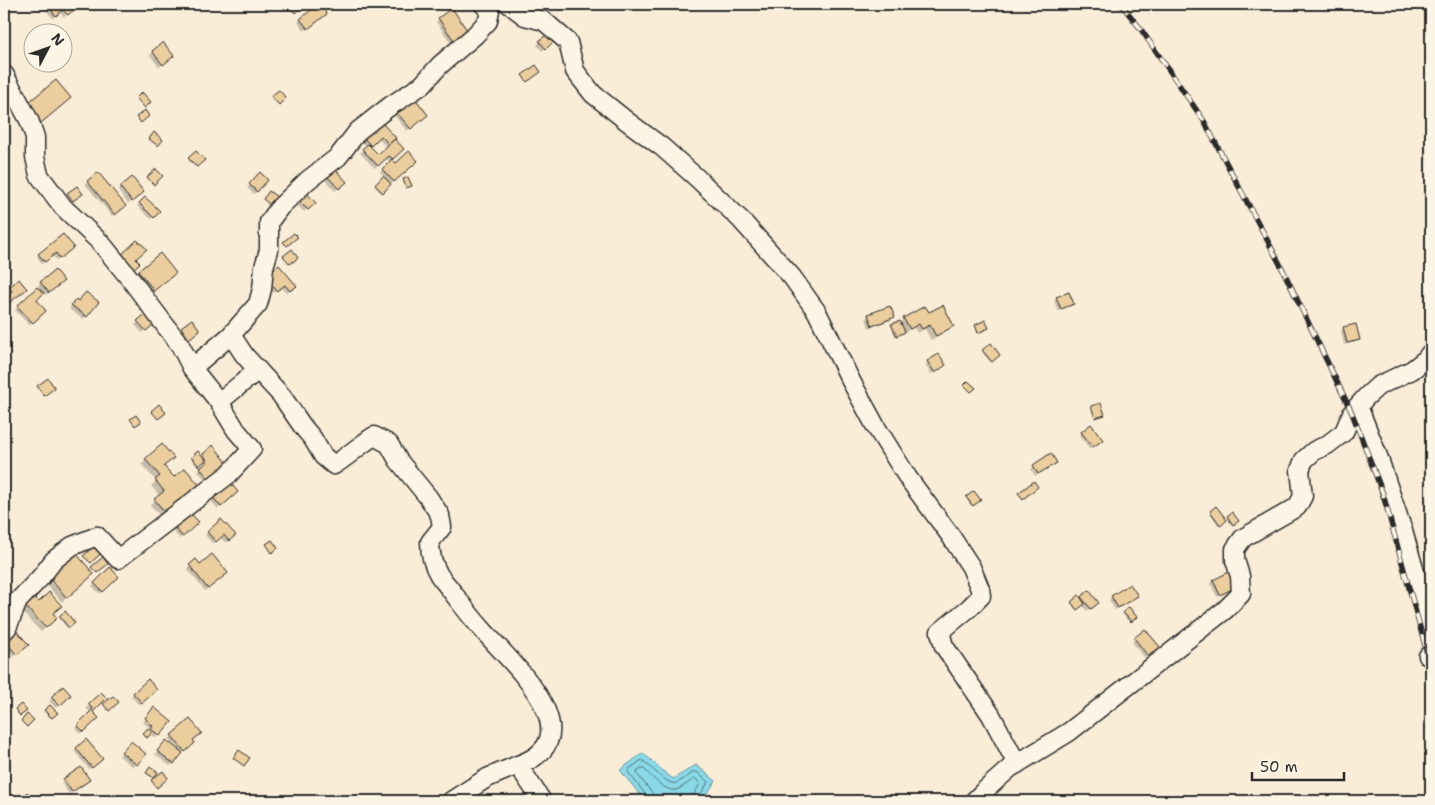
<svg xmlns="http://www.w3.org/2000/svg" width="1435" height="805" viewBox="0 0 1435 805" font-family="'Shantell Sans',sans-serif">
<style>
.water{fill:#8ad9e8;stroke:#64939c}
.shadow{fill:#0003;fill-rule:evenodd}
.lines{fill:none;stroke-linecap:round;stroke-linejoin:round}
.shore{stroke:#517177;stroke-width:1}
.building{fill:#ebcd9e;stroke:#2b2b2b}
.minor-casing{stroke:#2b2b2b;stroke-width:21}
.minor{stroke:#fcf5e5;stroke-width:18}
.rail-casing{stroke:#2b2b2b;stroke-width:5.5}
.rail{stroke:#fcf5e5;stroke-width:4;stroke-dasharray:11;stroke-linecap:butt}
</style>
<rect width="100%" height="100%" fill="#f9edd7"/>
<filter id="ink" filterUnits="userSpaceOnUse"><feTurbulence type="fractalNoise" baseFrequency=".02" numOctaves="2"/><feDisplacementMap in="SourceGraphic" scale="10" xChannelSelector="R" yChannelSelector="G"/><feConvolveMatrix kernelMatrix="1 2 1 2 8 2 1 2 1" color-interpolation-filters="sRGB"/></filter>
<g filter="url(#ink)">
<polygon class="water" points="643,753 664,772 673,779 696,765 716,781 704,798 705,801 645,801 620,770"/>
<g class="shadow">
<polygon points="49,4 55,4 59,9 66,4 71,4 75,8 64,17 60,12 53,18 44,8"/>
<polygon points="322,4 330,4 325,8"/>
<polygon points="318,5 322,16 304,31 298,22"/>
<polygon points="439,19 467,33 452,44 436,22"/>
<polygon points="551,32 557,37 542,51 537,45"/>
<polygon points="163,44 169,58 159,67 150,55"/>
<polygon points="32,52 32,59 29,61 27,56"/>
<polygon points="397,113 424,117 407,131 394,115"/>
<path d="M381,124l21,25 -11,11 4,5 21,-4 -35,32 -6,-6 9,-10 -4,-5 10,-10 -4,-4 -11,10 -15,-15 7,-6 -5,-5zM378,138l9,10 -9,8 -9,-10z"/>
<polygon points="196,152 203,160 195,167 188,160"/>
<polygon points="335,170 345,182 335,191 325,180"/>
<polygon points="260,174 267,180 254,194 247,188"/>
<polygon points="132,179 139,194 128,204 118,191"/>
<polygon points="88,182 122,208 112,216 85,184"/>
<polygon points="303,191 314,203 304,212 293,201"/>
<polygon points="145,198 159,211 151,219 137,206"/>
<polygon points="72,247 57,261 52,255 42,264 37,257 39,255"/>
<polygon points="160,255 174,273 149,294 134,277"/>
<polygon points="279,267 293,288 287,293 281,287 274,293 263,280"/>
<polygon points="55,271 59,283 46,295 43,292 35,300 45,311 29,325 15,310 39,287 38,286 40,283"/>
<polygon points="10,288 23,292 6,305 4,300 10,294 7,291"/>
<polygon points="1057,298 1072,303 1070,306 1058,311 1054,301"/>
<polygon points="78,302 97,302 83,319 69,309 73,304"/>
<polygon points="890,307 893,317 891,320 869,328 866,318 868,315"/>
<polygon points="149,313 156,321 142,333 135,325"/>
<polygon points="904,319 953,326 948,330 931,340 925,329 917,333 914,328 895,336 891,326 900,323"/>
<polygon points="191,320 196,333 186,340 179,331"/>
<polygon points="1344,328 1359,339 1356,342 1344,345 1341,331"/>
<polygon points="991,345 999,355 990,362 982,352"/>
<polygon points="928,362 942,367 931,374 925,365"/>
<polygon points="1082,432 1099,443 1090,449 1079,435"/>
<polygon points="213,447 228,466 208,483 198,471 206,464 203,461 197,466 191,459 198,453 202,456"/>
<polygon points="1051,455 1056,463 1035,476 1031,469"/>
<polygon points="146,460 163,467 174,479 198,486 162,518 150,505 160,496 151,486 156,481 141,464"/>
<polygon points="227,482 236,492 218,509 209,499"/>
<polygon points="974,493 979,500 971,506 966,499"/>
<polygon points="1216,508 1225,519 1228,517 1237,521 1232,525 1227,519 1219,526 1210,513"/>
<polygon points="220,521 234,535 226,543 220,537 213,544 205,535"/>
<polygon points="197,522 180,539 169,527"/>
<polygon points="196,561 200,566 223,576 205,591 187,569"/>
<polygon points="110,569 117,577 100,594 92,586"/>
<polygon points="1229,574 1232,589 1217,597 1211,584 1213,581"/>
<polygon points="48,576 88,578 62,602 43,581"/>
<polygon points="1089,592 1095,605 1087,611 1082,605 1076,610 1071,603 1079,597 1080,599"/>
<polygon points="31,596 56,618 41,632 18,608"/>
<polygon points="1136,596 1115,610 1109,600 1112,597"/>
<polygon points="1128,609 1135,617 1129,622 1122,614"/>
<polygon points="65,613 74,623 67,628 59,618"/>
<polygon points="15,631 27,645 14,657 4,646 4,641"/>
<polygon points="1145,631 1155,649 1145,658 1132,642"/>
<polygon points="148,681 156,690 139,705 131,696"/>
<polygon points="63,688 70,695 56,708 49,701"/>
<polygon points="101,694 106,698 92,712 97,718 80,734 75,728 91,713 86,708"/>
<polygon points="50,706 56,713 50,718 44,712"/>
<polygon points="155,709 170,723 156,738 150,733 145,738 143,735 148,730 149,731 151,729 143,722"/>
<polygon points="190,720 192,740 194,743 181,753 170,766 155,754 163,744 178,750 169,739"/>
<polygon points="128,745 144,754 133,767 119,756"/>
<polygon points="77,748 98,762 89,769 74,751"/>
<polygon points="64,780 86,782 69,794 61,783"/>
</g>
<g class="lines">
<g class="shore">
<path d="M648,801l-1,-5 -19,-24 1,-3 13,-9c8,5 25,26 34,23 6,-2 13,-8 18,-11h3l11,10 -8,14v5"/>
<path d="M654,801l-1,-7 -16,-20 1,-3 3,-2h3c7,7 21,23 32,21 6,-2 12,-7 18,-11h2l4,5 -6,10 -1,7"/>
</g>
</g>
<g class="building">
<polygon points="46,4 56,4 59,7 64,4 72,4 76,8 68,15 63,10 56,16"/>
<polygon points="291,4 296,4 300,9 295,13 288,6"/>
<polygon points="318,4 327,14 308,29 300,19"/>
<polygon points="452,8 469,33 455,42 438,18"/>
<polygon points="552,30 558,37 546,49 539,41"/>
<polygon points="163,42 174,56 163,65 152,51"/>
<polygon points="536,65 541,72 527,82 522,75"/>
<polygon points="56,80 71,98 41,123 25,105"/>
<polygon points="279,90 286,98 279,105 271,96"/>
<polygon points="142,92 151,102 145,108 136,98"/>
<polygon points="414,97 428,115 411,129 396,112"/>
<polygon points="145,110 149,116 141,123 136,117"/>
<polygon points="381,122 396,138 389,144 381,136 371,146 364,138"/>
<polygon points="154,132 163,140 158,146 149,139"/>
<polygon points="395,139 404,149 393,159 389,156 378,166 362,149 368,144 378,154"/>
<polygon points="196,151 205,160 197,167 188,158"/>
<polygon points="409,151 418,161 394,182 382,169 392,159 396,163"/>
<polygon points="156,169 163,176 154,185 147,177"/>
<polygon points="335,169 347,182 339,189 327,176"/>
<polygon points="98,172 126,206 115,215 87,181"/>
<polygon points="260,172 268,180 257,192 249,184"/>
<polygon points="383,176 391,184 383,193 375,185"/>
<polygon points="132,177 144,192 132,202 120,187"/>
<polygon points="408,177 412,186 406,188 403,179"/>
<polygon points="77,186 83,194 73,201 67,193"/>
<polygon points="303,189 316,203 308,210 295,197"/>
<polygon points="269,191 277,197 270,205 263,199"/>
<polygon points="145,197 160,211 154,218 139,203"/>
<polygon points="294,233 298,237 287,246 283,242"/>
<polygon points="63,234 74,247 60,259 56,253 45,262 38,254"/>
<polygon points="137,240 147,249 136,259 140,263 132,270 119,257"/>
<polygon points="292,249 298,258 290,264 283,256"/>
<polygon points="160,253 176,273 150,294 149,293 153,289 138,271"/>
<polygon points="279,265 297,286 290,291 285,285 277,291 265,277"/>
<polygon points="55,270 64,281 49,293 40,282"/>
<polygon points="19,279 27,289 9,303 5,297 12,291 9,287"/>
<polygon points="37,287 44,293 37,300 46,311 33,323 17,306"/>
<polygon points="86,292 99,302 87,317 71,305 76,299 78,301"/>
<polygon points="1069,292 1074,304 1061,309 1056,297"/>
<polygon points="943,305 954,326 936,336 930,325 922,329 919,324 910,329 903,318 925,306 929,312"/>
<polygon points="890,306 895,317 872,326 868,314"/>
<polygon points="149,311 158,321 146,331 137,321"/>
<polygon points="192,319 200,330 189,339 181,327"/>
<polygon points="985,320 989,328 978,333 975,325"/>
<polygon points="900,321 905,332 897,336 891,324"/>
<polygon points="1356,324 1360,340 1347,343 1343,327"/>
<polygon points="991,343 1000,355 992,362 982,350"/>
<polygon points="939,354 946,365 935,373 927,361"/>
<polygon points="48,378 55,388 44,396 37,386"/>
<polygon points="968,381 976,388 971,392 964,385"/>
<polygon points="1101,403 1105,415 1095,418 1091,406"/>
<polygon points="159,404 166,413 158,419 151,411"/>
<polygon points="136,415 141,422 135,426 130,419"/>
<polygon points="1091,424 1103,440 1093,447 1081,432"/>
<polygon points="162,444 174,458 164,466 174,477 185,468 200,486 167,515 154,499 164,491 155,480 160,476 145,459"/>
<polygon points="213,445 230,466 211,481 200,468 208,461 203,454"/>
<polygon points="198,451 206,460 199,466 191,457"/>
<polygon points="1051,453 1057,463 1038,474 1033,465"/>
<polygon points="228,480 238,492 221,507 211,495"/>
<polygon points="1034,481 1038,487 1023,499 1018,493"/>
<polygon points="974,491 981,500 973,506 966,497"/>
<polygon points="1216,506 1227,520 1221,526 1210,511"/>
<polygon points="186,509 199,522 183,537 171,524"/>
<polygon points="1232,512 1239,521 1233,525 1227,516"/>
<polygon points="221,519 236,535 229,541 224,535 216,542 207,532"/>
<polygon points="272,540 278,548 272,553 266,544"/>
<polygon points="93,547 100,554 91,563 83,556"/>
<polygon points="74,551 94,574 67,598 47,576"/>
<polygon points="212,554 228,573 208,589 189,565 196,559 200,564"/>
<polygon points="103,557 108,564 97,573 91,567"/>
<polygon points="110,567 119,577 103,592 94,583"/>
<polygon points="1229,572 1236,587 1220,595 1213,580"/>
<polygon points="1130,584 1138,596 1118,608 1111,596"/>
<polygon points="1089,590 1099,603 1091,609 1081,597"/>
<polygon points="49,592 62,606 53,613 57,618 46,628 22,603 31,594 39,602"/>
<polygon points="1079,595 1085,604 1077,610 1071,602"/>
<polygon points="1129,607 1137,617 1131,622 1123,612"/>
<polygon points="65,611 75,623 69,628 59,616"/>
<polygon points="15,629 29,645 17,655 4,640"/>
<polygon points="1145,629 1160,647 1148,656 1134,638"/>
<polygon points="4,662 10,669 4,675"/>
<polygon points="148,679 157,690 142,703 133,693"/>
<polygon points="63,686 71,695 60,706 51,697"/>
<polygon points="101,692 107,698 93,712 99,718 84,732 77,725 93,709 88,704"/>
<polygon points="113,696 119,702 109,711 103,704"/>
<polygon points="21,704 27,711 20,716 15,709"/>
<polygon points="50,705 58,713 52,718 44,710"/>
<polygon points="154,707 172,722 160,736 151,729 153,726 145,718"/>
<polygon points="27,714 34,720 27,727 21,721"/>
<polygon points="190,719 202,733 193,740 195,743 185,752 171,735"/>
<polygon points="148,728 152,733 147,738 143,733"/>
<polygon points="86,739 103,759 92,768 76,748"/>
<polygon points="166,740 183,753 174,764 157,751"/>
<polygon points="131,741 146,754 137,765 121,752"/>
<polygon points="239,750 250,758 244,766 233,758"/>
<polygon points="81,767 90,780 72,792 63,779"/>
<polygon points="150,767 158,772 154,778 146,773"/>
<polygon points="163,771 168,778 157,788 151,780"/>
<polygon points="27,792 35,799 33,801 19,801"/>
</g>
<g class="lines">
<defs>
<g id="minor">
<polyline points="509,4 525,16 544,21 568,42 575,71 593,94 628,122 662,147 697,178 741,220 792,277 817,312 851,381 876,427 908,478 950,535 971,567 980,589 981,596 969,608 940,632 944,646 991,715 1017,764"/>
<polyline points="4,74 29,120 35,137 35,157 39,175 63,207 101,243 131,280 180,345 192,368 219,402 236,430 252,449 229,474 118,559 97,536 72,546 54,560 40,578 18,601 7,628 4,631"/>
<path d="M231,335l14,21 36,39 22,32 10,12 10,17 11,9c14,-9 26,-20 40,-29l15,8 9,16 30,37 12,18 2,12 -12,15c0,12 3,23 9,33 4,6 10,12 14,18 9,12 19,25 29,36 28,33 115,108 36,136l24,36"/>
<polyline points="192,368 231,335 258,304 262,289 264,267 269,250 269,222 280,207 308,180 338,157 358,131 390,106 422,85 440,65 474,36 488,21 490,10 483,4"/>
<polyline points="219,402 258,370"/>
<polyline points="1358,406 1378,456 1403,531 1431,627"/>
<polyline points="1428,656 1431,655"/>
<polyline points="451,801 487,778 518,765"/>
<polyline points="974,801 983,792 1010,768 1069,732 1225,610 1241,594 1240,576 1235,560 1235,549 1243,538 1297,507 1303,496 1300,470 1304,460 1314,451 1327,445 1344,432 1352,413 1366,397 1378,386 1412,370 1426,359 1431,352"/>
</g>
</defs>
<use href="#minor" class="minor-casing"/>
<use href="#minor" class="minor"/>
<defs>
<polyline id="rail" points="1121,4 1140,28 1204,121 1281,266 1352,413 1383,494 1428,656 1431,672"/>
</defs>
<use href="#rail" class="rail-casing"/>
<use href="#rail" class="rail"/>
</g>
</g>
<rect width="1435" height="805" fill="none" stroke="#fcf5e5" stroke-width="20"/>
<rect x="10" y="10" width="1415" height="785" fill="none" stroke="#2b2b2b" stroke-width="2" filter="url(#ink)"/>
<g transform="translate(48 48) rotate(49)"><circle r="24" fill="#fcf5e5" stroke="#a8a49b"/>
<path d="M0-4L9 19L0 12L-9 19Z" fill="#2b2b2b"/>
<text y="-8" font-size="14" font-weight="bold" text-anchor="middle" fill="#2b2b2b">N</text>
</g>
<path d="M1252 772v8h92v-8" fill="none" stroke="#2b2b2b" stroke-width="2.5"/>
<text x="1260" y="772" font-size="15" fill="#2b2b2b" stroke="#fcf5e5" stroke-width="4" paint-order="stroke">50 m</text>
</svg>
